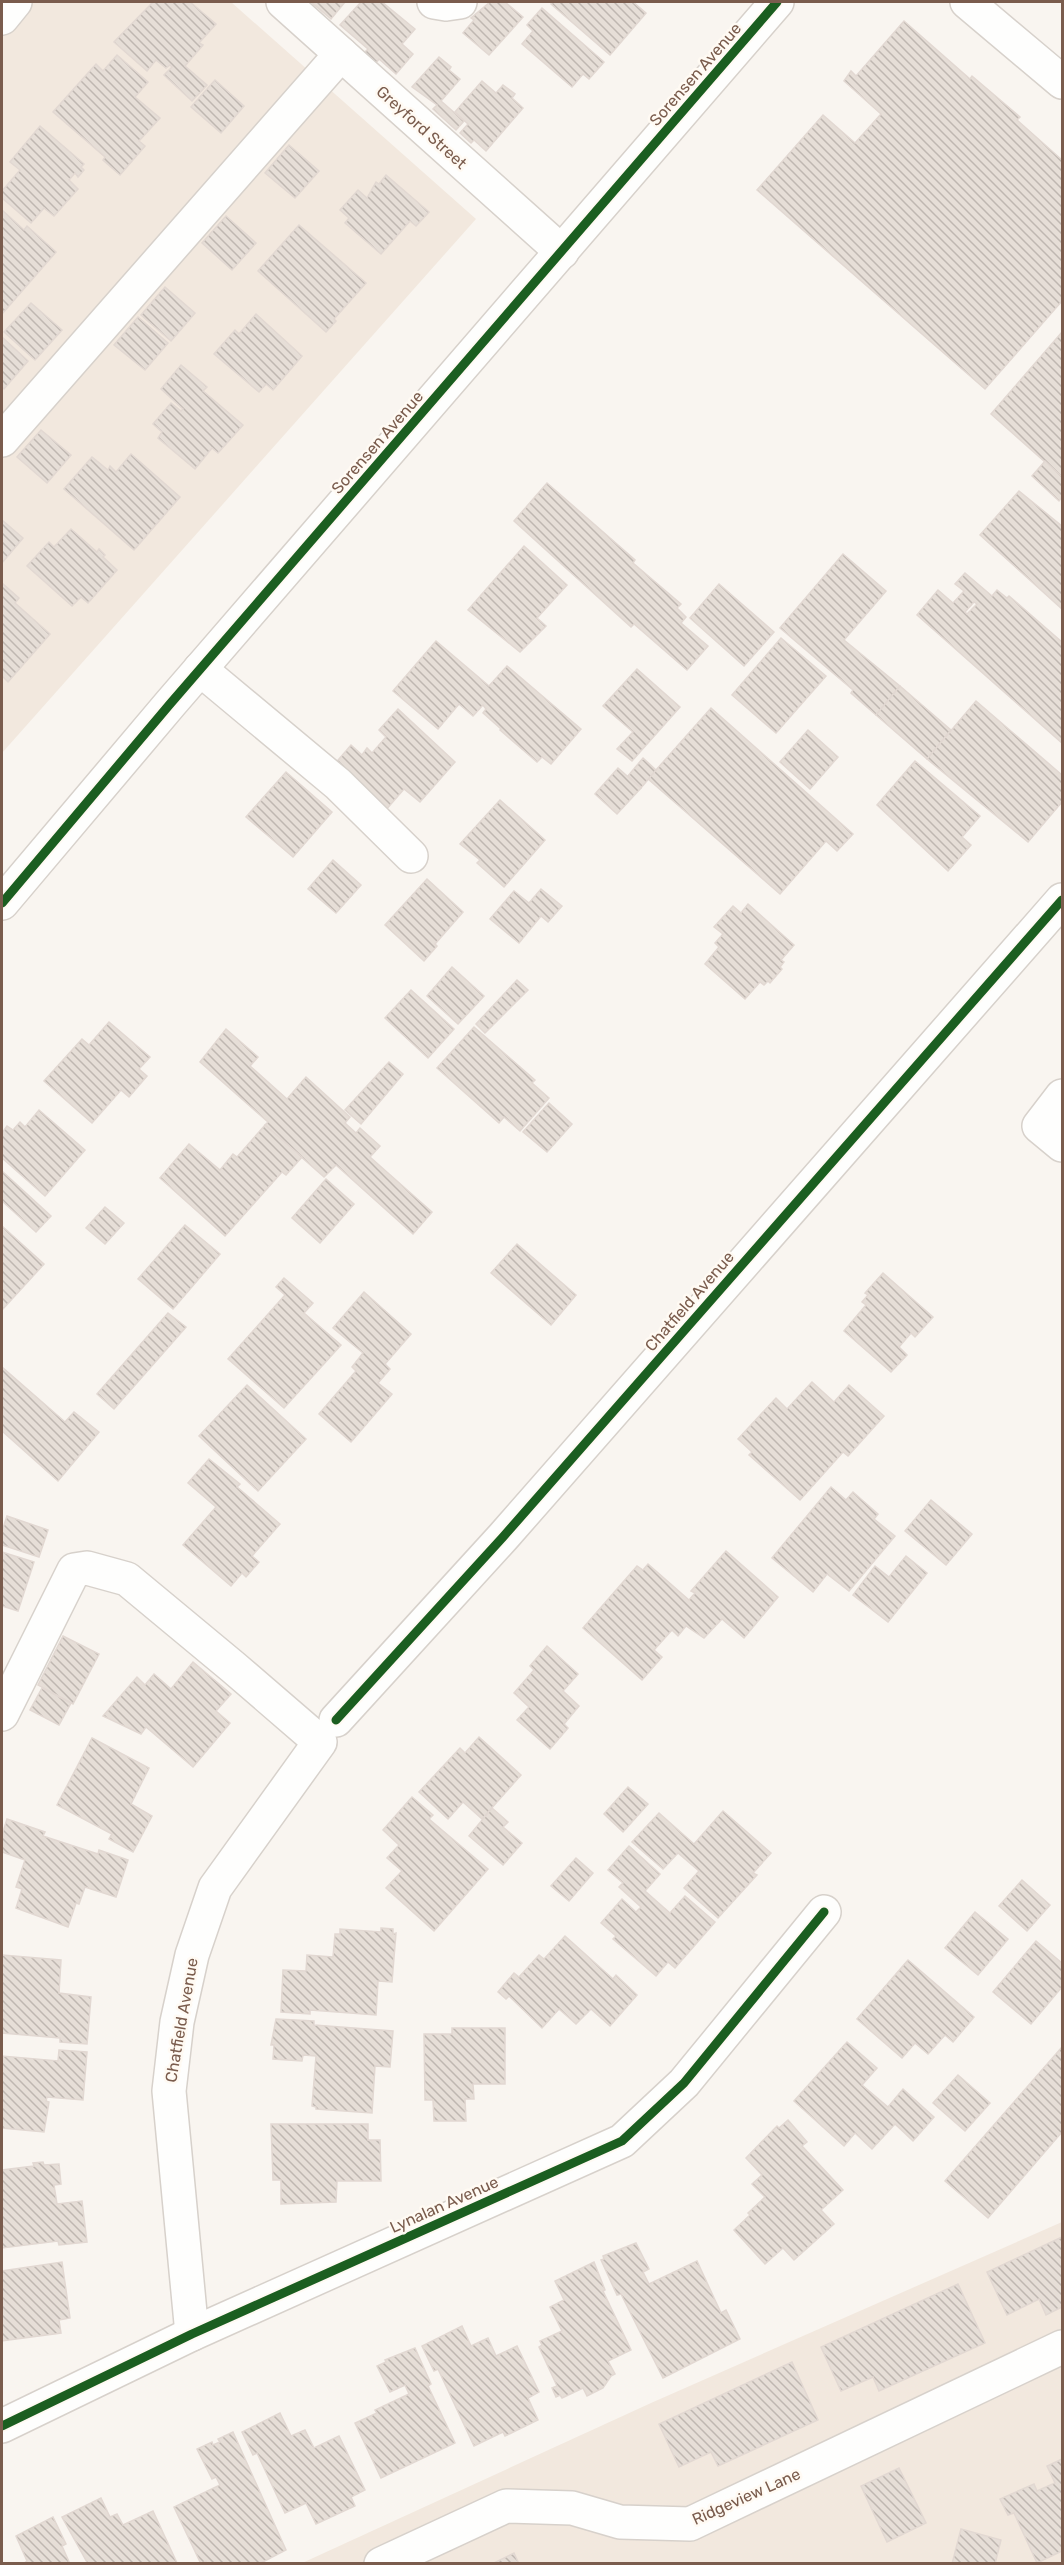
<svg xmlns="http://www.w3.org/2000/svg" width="1064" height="2565" viewBox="0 0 1064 2565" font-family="Rubik,sans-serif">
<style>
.residential{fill:#f2e8de}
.building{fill:url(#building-back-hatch);stroke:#e2d8d2;stroke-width:1.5;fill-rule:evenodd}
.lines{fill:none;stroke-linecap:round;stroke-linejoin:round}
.minor-casing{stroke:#d7d1cb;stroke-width:36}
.minor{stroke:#fefefd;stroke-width:33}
.cycleway-casing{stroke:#fffaf3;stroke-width:13}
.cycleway{stroke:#1b5e20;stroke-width:9}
.labels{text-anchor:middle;stroke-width:5;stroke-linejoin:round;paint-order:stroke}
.street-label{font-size:16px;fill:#7a5c4d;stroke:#fffaf3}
</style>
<defs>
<pattern id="building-back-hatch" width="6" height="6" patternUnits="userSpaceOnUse" patternTransform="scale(1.5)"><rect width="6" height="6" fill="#e6ded7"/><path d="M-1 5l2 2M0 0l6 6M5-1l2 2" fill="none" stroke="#bfb7b1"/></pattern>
</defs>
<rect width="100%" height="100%" fill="#f9f5f0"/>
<g class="residential">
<polygon points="2,2 231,2 476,219 2,753"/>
<polygon points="1062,2222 1062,2563 300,2564 651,2403"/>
</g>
<g class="building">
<polygon points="153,2 190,2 216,24 199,43 203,45 185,66 207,85 192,101 164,75 172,67 170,65 166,68 156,60 147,71 114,42"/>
<polygon points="311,2 345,2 331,19"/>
<polygon points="361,2 382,2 415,29 402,44 413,54 396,74 379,59 376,63 364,53 368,49 340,25"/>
<polygon points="490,2 505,2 523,17 489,55 463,33 474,20 471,18"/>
<polygon points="553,2 633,2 646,13 610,55 551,4"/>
<polygon points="542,8 604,62 589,79 583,74 572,87 522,44 533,31 527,25"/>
<polygon points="904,21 970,79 972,76 1020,117 1017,120 1062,160 1062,301 985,389 757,190 823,115 855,143 881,114 844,81 851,71 856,76"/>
<polygon points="117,55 148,82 135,97 160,118 139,141 145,146 120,175 103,160 105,157 53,112 96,64 103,71"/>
<polygon points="439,57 451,67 449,70 460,79 441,101 464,121 456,130 433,109 437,105 412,87"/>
<polygon points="215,80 244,106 221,133 191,107"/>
<polygon points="482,81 496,93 503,85 515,94 512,98 523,108 486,151 474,140 471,143 460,133 468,124 455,112"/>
<polygon points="40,126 84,164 81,167 84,170 78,177 75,173 69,180 78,189 54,216 44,208 31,223 2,198 2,191 20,170 10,162"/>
<polygon points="289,145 319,171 295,198 265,173"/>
<polygon points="386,175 429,212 416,226 410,221 381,254 345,223 349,218 340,210 358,190 367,198 376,182 379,184"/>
<polygon points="2,210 24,230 27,226 56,252 2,314"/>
<polygon points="226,216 256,243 232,270 202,243"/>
<polygon points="299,225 366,283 334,319 336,321 326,332 258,271"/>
<polygon points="165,287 195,313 171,341 141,315"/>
<polygon points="31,303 62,330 35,360 4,332"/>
<polygon points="256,314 302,356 273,390 266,384 259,392 214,354 235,330 239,334"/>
<polygon points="138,317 168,343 145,370 114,345"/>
<polygon points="1062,332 1062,477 991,414"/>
<polygon points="2,337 28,361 4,389 2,387"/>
<polygon points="181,365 207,387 203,391 243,425 218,453 212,448 195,469 158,438 162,432 153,424 171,403 181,411 183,409 161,389"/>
<polygon points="41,430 71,455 47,483 17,457"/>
<polygon points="131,454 180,497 134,550 64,489 92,457 108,470 110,466 116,472"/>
<polygon points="1045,461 1062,477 1062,497 1059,501 1032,476"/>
<polygon points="547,483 635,560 633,563 681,604 677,608 686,617 681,623 708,646 687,670 634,624 631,627 514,521"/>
<polygon points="1019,491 1062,526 1062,609 980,535"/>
<polygon points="2,520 23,538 2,563"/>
<polygon points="71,529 97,552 99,549 105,555 103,557 117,570 88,603 81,597 72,606 27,566 49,542 54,547"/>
<polygon points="524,546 567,585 537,618 546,626 520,652 468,610"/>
<polygon points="843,554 886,591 844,640 900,686 876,715 851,693 853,690 780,628"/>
<path d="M965,573l27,23 5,-6 10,8 2,-2 53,46v101l-145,-128 21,-25 15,13 11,-12 -9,-7zM974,602l3,2 -10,10 -2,-2z"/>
<polygon points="2,583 19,598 15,603 50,634 8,682 2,676"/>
<polygon points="719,584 774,632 744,666 690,618"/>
<polygon points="781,638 826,676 776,733 732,695"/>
<polygon points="436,641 489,686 507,666 581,729 551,764 542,757 537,762 500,730 501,729 483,713 486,709 483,705 473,716 459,704 438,729 393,691"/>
<polygon points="637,669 680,707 632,761 617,749 633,732 603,706"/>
<polygon points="900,686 951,730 927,759 876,715"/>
<polygon points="976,701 1062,775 1062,802 1028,842 927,759"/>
<polygon points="711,708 853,834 837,851 826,841 780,894 648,779"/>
<polygon points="398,709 455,762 420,802 404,789 385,811 333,766 351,745 362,755 367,748 372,753 386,737 379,730"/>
<polygon points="808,730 838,757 810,789 780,762"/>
<polygon points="643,758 656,770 641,788 628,776"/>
<polygon points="915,761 980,816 962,837 971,845 948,871 877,805"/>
<polygon points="618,768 641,788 617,814 595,794"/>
<polygon points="286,772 332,812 293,857 246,817"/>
<polygon points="500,800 545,840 504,887 477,863 480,860 460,844"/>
<polygon points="333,860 361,885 336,913 308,889"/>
<polygon points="427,879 463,912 435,944 437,946 424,961 385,925"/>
<polygon points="541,889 562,906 548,922 541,916 519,943 490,919 514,891 529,903"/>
<polygon points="748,904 794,945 781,960 784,962 780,967 782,969 770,983 768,981 764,985 760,982 745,999 705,964 719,947 715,943 723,934 714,927 733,906 741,913"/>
<polygon points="452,967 484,996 458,1024 427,996"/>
<polygon points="517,980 528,990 485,1033 476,1024"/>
<polygon points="411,990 454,1029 428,1058 385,1018"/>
<polygon points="109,1022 150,1057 139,1069 147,1076 129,1097 121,1090 92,1123 44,1081 82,1039 89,1045"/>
<polygon points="474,1027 535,1080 532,1083 549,1098 520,1131 504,1117 499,1123 437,1068"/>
<polygon points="226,1029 258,1057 250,1066 287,1099 306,1077 350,1117 345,1123 356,1133 360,1128 380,1146 370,1157 432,1212 413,1234 336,1165 324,1177 265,1125 268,1122 200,1062"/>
<polygon points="389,1062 403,1074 361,1124 345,1110"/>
<polygon points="549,1103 572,1124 547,1152 523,1132"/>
<polygon points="39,1110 85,1150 45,1196 2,1158 2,1133 7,1126 13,1130 20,1122 25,1127"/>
<polygon points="265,1125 302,1157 286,1175 282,1172 225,1236 160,1178 189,1144 220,1170 233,1154 237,1157"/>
<polygon points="2,1171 51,1216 36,1232 2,1201"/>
<polygon points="326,1179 354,1204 320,1243 292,1218"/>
<polygon points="105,1207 124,1223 105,1244 86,1228"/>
<polygon points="185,1225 220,1254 173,1309 138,1279"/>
<polygon points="2,1226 44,1264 3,1309 2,1308"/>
<polygon points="517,1244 576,1295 551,1325 491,1273"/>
<polygon points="883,1273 933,1317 915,1337 911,1333 899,1347 907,1355 891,1372 844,1331 866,1305 862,1302 868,1295 865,1293"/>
<polygon points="284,1278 313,1303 304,1313 341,1345 284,1408 228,1359 285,1295 276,1287"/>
<polygon points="364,1292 411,1334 385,1364 390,1369 378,1383 392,1394 351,1442 319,1414 356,1371 352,1367 363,1353 333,1328"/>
<polygon points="168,1313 186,1327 114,1409 97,1394"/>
<polygon points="2,1367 65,1422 74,1412 99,1432 58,1481 2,1431"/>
<polygon points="812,1382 834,1402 849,1385 884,1416 848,1456 843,1452 800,1500 749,1455 752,1452 738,1439 776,1398 787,1409"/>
<polygon points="247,1385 306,1439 258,1491 199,1436"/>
<polygon points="209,1459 240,1484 237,1487 280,1524 252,1556 259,1562 246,1577 242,1573 231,1586 183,1545 216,1507 188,1483"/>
<polygon points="831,1487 846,1500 853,1492 878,1514 874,1519 895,1536 849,1591 827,1574 813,1592 772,1558"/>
<polygon points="931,1500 972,1534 946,1565 905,1531"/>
<polygon points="7,1516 48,1530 39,1557 2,1545 2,1531"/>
<polygon points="726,1551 778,1597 744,1638 722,1619 704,1638 686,1626 678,1636 672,1630 654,1650 662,1657 642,1680 583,1628 637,1566 643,1570 648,1564 689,1600 695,1593 691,1591"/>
<polygon points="2,1552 34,1562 18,1611 2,1606"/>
<polygon points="906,1556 927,1573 888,1622 853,1595 875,1566 889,1577"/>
<polygon points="63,1636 99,1654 73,1704 38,1685"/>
<polygon points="547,1646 578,1674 563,1691 579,1706 564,1724 568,1728 550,1749 517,1720 529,1707 514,1693 534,1670 530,1666"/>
<polygon points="193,1662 231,1694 216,1711 230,1723 193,1767 146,1727 141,1734 103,1716 137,1677 145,1685 154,1674 171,1689"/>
<polygon points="42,1688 71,1703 59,1725 30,1710"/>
<polygon points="479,1737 521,1775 482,1819 463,1802 448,1819 419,1792 460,1748 465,1753"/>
<polygon points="92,1738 149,1768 131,1804 152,1816 133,1852 109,1839 112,1834 57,1805"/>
<polygon points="628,1787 648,1804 623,1832 604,1814"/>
<polygon points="412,1797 433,1815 429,1819 488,1869 434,1931 386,1888 402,1871 387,1858 399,1845 383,1830"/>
<polygon points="492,1808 508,1822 503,1827 522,1843 503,1865 469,1836"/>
<polygon points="723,1811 771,1853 753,1873 757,1875 718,1918 684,1888 699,1871 678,1853 663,1869 632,1842 659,1813 694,1844"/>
<polygon points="7,1819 45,1832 43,1836 98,1854 99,1850 128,1860 116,1897 85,1887 79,1904 76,1903 68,1927 16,1908 22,1889 16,1887 25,1860 2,1852 2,1835"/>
<polygon points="629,1846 660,1874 645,1891 670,1913 685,1896 715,1922 675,1968 668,1962 656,1976 613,1939 616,1936 601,1923 622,1899 636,1912 641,1907 619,1887 623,1883 608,1870"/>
<polygon points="576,1858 593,1873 569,1901 551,1886"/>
<polygon points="1022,1880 1050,1905 1027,1931 999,1906"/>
<polygon points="975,1912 1008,1939 978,1975 945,1948"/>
<polygon points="381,1928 393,1929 393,1934 396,1933 392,1982 378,1981 376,2015 310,2010 310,2014 281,2012 283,1970 306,1971 307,1955 333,1957 335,1934 340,1934 340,1929 381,1932"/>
<polygon points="565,1936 613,1979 616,1975 637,1995 610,2026 591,2009 576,2024 559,2009 542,2028 509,1996 506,1999 498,1992 514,1973 519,1977 539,1955 544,1959"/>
<polygon points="1036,1941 1062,1963 1062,1987 1031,2024 993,1992"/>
<polygon points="2,1955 61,1960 59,1993 91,1997 87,2044 60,2042 60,2038 2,2033"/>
<polygon points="908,1960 974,2017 953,2042 945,2035 928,2054 915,2043 902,2058 857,2019"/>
<polygon points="276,2019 314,2021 314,2025 393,2031 390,2067 375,2066 372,2113 316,2109 316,2107 312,2106 316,2056 303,2055 302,2061 273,2059 274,2045 271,2045"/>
<polygon points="452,2028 505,2028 505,2084 473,2084 474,2099 465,2099 466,2121 434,2121 433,2100 425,2100 424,2034 452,2034"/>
<polygon points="847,2042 877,2068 862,2085 888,2107 903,2089 934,2117 913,2141 895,2124 872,2149 855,2133 844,2146 794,2101"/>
<polygon points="1062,2047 1062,2132 988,2218 945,2181"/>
<polygon points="59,2050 87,2052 83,2100 47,2097 46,2101 49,2102 44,2132 2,2128 2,2056 58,2061"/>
<polygon points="958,2075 990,2103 965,2131 933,2103"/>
<polygon points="788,2120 807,2142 802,2146 843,2190 821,2210 834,2224 794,2260 783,2248 765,2264 734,2230 750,2215 748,2213 765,2197 752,2184 762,2175 746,2158 777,2126 779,2128"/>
<polygon points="271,2124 368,2124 368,2140 380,2140 381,2181 337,2181 336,2202 281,2204 281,2180 273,2180"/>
<polygon points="43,2162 44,2165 59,2164 61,2184 54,2185 57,2204 82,2201 87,2242 59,2245 58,2241 2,2248 2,2170 34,2166 33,2163"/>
<polygon points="1062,2237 1062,2307 1046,2315 1039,2299 1007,2315 987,2272"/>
<polygon points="636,2243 649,2269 643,2272 649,2284 697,2261 721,2313 726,2310 740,2339 663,2378 621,2294 617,2295 601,2260 604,2259 603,2256"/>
<polygon points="62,2262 70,2318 59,2320 61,2333 2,2341 2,2271"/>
<polygon points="594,2262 605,2290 603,2291 631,2350 608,2361 615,2374 611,2376 603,2388 587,2396 583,2388 562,2398 560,2395 556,2397 552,2388 557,2386 539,2347 542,2345 540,2341 562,2331 550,2307 564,2300 555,2281"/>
<polygon points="958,2284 985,2343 879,2391 873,2377 841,2391 821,2347"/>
<polygon points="462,2326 471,2346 488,2338 496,2356 517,2346 539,2392 528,2398 538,2420 505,2436 503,2432 474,2446 438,2369 434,2371 422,2346"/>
<polygon points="415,2348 431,2384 428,2386 455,2443 381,2478 355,2423 377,2413 375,2410 409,2394 405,2385 390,2392 377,2366 386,2362 385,2360"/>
<polygon points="792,2362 818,2420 718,2466 711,2452 679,2467 659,2424"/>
<polygon points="280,2413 291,2436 305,2430 314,2448 339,2436 365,2490 351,2497 355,2506 316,2524 306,2503 285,2513 257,2453 253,2455 242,2432"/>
<polygon points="233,2432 286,2550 259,2564 207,2564 206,2561 201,2564 174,2507 220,2485 216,2477 212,2479 197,2449 212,2442 213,2445 220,2442 218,2439"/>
<polygon points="1062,2459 1062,2551 1037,2563 1014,2513 1008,2515 1000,2499 1034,2484 1037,2491 1055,2483 1047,2466"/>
<polygon points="899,2468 926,2523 887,2542 861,2486"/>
<polygon points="101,2498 110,2517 117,2514 123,2525 153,2511 177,2563 88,2564 62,2517"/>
<polygon points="53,2517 66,2544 62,2546 70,2564 23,2564 27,2561 16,2536"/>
<polygon points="961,2529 1001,2540 995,2564 952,2564"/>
<polygon points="514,2553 519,2564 492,2564"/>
</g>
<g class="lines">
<defs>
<g id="minor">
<polyline points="283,2 562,252"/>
<polyline points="434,2 446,4 460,2"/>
<polyline points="967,2 1062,82"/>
<polyline points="2,18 15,2"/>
<polyline points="2,440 341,54"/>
<polyline points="200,669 338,784 411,856"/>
<polyline points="2,903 170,704 777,2"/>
<polyline points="1062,1096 1039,1126 1062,1145"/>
<polyline points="2,1714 74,1570 87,1568 127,1579 233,1667 320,1742 215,1888 192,1955 177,2022 169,2091 192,2334"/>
<polyline points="336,1720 503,1537 1062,900"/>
<polyline points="2,2426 192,2334 622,2141 684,2083 824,1912"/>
<polyline points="381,2564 506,2506 572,2508 620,2522 690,2524 1062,2347"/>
</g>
</defs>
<use href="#minor" class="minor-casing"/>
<use href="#minor" class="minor"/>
<defs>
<g id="cycleway">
<polyline points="2,903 170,704 777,2"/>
<polyline points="336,1720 503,1537 1062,900"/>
<polyline points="2,2426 192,2334 622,2141 684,2083 824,1912"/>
</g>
</defs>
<use href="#cycleway" class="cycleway-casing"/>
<use href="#cycleway" class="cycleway"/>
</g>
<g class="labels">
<g class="street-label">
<text transform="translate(695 74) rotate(-49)" y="6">Sorensen Avenue</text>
<text transform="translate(422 127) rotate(42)" y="6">Greyford Street</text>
<text transform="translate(377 442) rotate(-49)" y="6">Sorensen Avenue</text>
<text transform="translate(689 1301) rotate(-49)" y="6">Chatfield Avenue</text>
<text transform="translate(181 2020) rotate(-80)" y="6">Chatfield Avenue</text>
<text transform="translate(444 2204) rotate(-24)" y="6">Lynalan Avenue</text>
<text transform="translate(746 2496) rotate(-24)" y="6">Ridgeview Lane</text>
</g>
</g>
<rect width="1064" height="2565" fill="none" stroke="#7a5c4d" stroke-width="6"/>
</svg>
